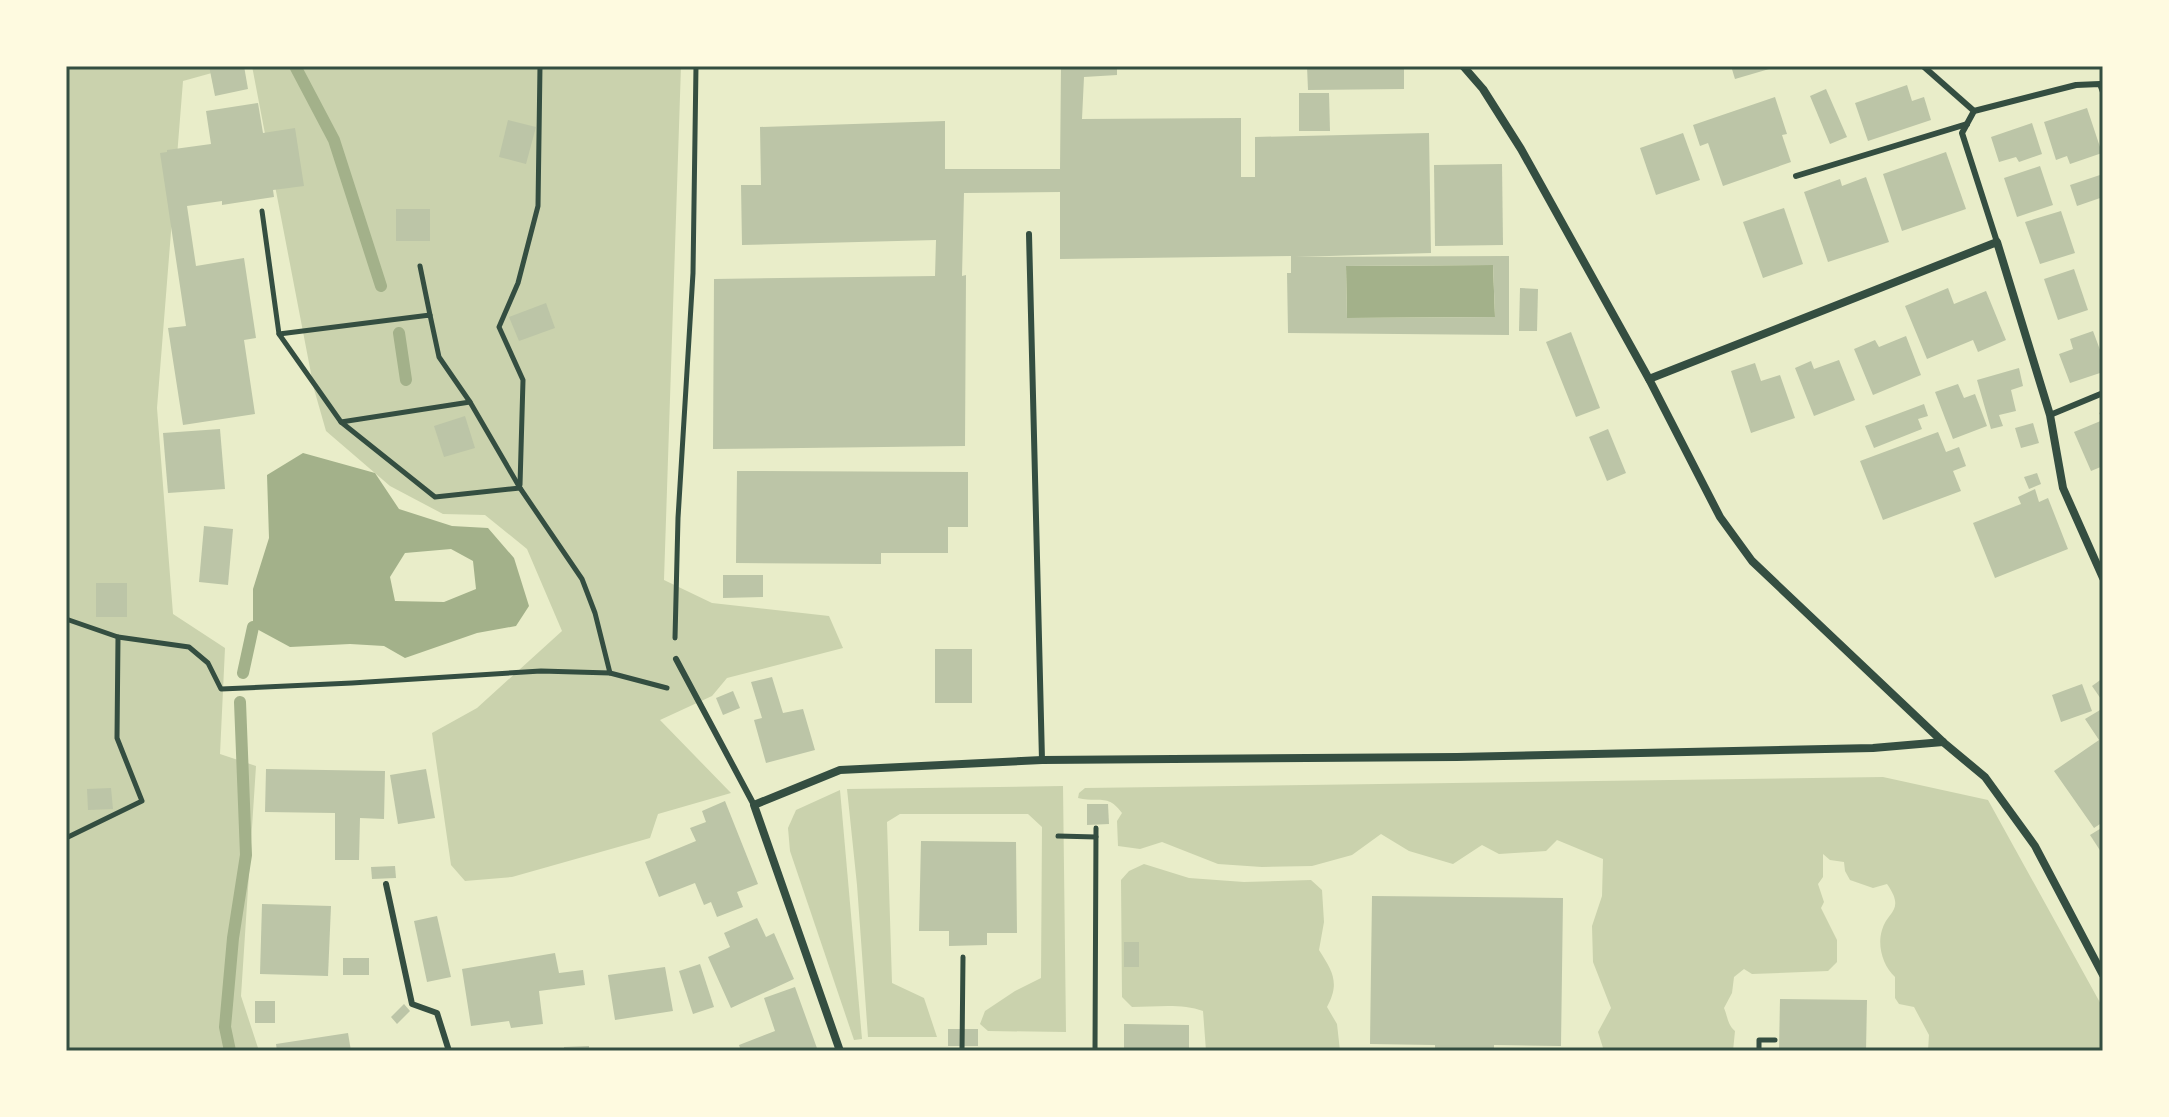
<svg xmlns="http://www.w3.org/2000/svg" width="2169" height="1117" viewBox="0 0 2169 1117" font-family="'DM Sans',sans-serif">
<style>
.green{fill:#cad2ad}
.water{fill:#a3b18a;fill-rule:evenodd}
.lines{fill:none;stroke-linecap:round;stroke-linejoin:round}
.stream{stroke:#a3b18a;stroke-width:12}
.building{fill:#bcc5a7;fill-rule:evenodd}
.path{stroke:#344e41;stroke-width:5}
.service{stroke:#344e41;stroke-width:6}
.minor{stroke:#344e41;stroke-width:8}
.neatline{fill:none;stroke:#344e41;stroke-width:3}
</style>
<rect width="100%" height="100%" fill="#e9edc9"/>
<g class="green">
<polygon points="66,66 237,66 183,81 157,408 173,614 225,648 220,754 256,766 241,996 259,1051 66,1051"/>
<polygon points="252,66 681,66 664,580 712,603 829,616 843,648 727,678 712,696 660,720 731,793 658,814 650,838 512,877 465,881 451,865 432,733 477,708 562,631 527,549 485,515 443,514 390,486 326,431 314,389"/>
<path d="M1883,777l105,23 115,208v43h-175l1,-16 -15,-28 -15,-3 -4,-6v-21c-12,-11 -18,-31 -13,-47 5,-19 24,-19 5,-46l-14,4 -23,-8 -5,-9 -1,-9 -14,-2 -7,-6v23l-5,7 6,18 -3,6 16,32v22l-9,9 -76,3 -8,-5 -10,8 -2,16 -8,15c4,9 3,16 11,23l-2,20h-129l-6,-19 13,-24 -18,-46 -1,-36 10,-30 1,-37 -46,-19 -11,11 -47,3 -17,-9 -29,19 -44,-13 -28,-17 -29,21 -40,11 -50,1 -44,-3 -56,-22 -22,7 -22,-3 -1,-25 5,-8c-14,-20 -24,-10 -44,-15l1,-5 6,-5z"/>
<polygon points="1063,786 1066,1032 988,1031 980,1024 985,1011 1015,991 1041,978 1042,827 1028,814 900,814 887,822 892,983 924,998 937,1037 868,1037 857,885 847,789"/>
<polygon points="840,790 862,1039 854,1040 790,851 788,828 796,810"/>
<path d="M1144,864l45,14 55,4 67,-2 11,10 2,32 -5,28c14,22 21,33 8,57l10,17 3,27h-134l-3,-40c-21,-8 -49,-4 -71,-4l-10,-10 -1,-117 8,-9z"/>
</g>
<g class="water">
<polygon points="1493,265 1495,317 1347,318 1346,266"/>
<path d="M303,453l72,20 24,36 53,17 36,2 26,30 15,48 -13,20 -39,7 -72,25 -21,-12 -34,-2 -60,3 -37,-20v-38l16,-51 -2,-63zM451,549l22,12 3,28 -32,13 -49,-1 -5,-24 15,-24z"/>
</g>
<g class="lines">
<g class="stream">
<polyline points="295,66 334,140 381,286"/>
<polyline points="399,333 406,380"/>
<polyline points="243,673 253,627"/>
<polyline points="230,1051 225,1027 233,938 246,855 240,702"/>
</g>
</g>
<g class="building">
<polygon points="209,66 244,66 248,89 215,96"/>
<path d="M1061,66h56v9l-33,2 -2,42 159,-1v59h14v-40l174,-4 2,120 -136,4 214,-1v79l-221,-2 -1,-60h4v-17l-231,3v-67l-96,1 -2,83 4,-1 -1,171 -252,3 1,-170 221,-3 1,-36 -194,5 -1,-60h20l-1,-58 185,-6v48h115zM1493,265l2,52 -148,1 -1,-52z"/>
<polygon points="1307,66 1404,66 1404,89 1308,90"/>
<polygon points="1731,66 1775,66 1776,67 1735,79"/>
<polygon points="1907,85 1912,101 1924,97 1931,120 1868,141 1855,103"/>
<polygon points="1826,89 1847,137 1830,144 1810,96"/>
<polygon points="1299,93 1329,93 1330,131 1299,131"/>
<polygon points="1775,97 1787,134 1782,135 1791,162 1723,186 1708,143 1700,146 1693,125"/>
<polygon points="258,103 263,133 295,128 304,186 273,190 274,197 222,205 222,201 187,206 196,266 244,258 256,338 244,340 255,414 183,425 168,328 186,326 160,153 167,152 167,150 211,144 206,111"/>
<polygon points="2087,108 2102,153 2070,164 2067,156 2056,160 2044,122"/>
<polygon points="508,120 536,127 526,164 499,157"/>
<polygon points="2032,123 2042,154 2019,162 2016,157 1999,162 1991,137"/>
<polygon points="1683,133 1700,180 1656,195 1640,148"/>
<polygon points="1946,152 1966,209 1902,231 1883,174"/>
<polygon points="1502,164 1503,245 1435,246 1434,165"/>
<polygon points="2040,166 2053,205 2017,217 2004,178"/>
<polygon points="2103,174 2103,197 2077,206 2070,185"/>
<polygon points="1866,177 1889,242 1828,262 1804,192 1840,179 1842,186"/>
<polygon points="1784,208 1803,264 1763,278 1743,222"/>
<rect x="396" y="209" width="34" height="32"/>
<polygon points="2061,211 2075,253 2040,264 2025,222"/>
<polygon points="2074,269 2088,310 2058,320 2044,279"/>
<polygon points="1520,288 1538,289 1537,331 1519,331"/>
<polygon points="1948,288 1954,304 1986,291 2006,340 1978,352 1973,340 1927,359 1905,306"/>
<polygon points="546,303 555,328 519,341 509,317"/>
<polygon points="2093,331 2103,358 2103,372 2070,383 2059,354 2073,349 2070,339"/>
<polygon points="1571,332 1600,408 1576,417 1546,342"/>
<polygon points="1906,336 1921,375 1873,395 1854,349 1875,340 1879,347"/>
<polygon points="1839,360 1855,400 1814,416 1795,368 1811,361 1814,369"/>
<polygon points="1755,363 1761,381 1780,375 1795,418 1751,433 1731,371"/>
<polygon points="2019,368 2023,386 2011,390 2016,411 1999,415 2003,426 1991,429 1977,380"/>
<polygon points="1958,384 1964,398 1975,394 1987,426 1953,439 1935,392"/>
<polygon points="1924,404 1928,416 1918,419 1922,429 1874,448 1865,426"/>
<polygon points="2103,411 2103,466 2091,471 2074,432 2103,420 2099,413"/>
<polygon points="465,416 475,448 444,457 434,426"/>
<polygon points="2033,423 2039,443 2021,448 2015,428"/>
<polygon points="220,429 225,489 168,493 163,433"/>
<polygon points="1608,429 1626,473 1607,481 1589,437"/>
<polygon points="1938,432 1946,452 1959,447 1966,466 1953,471 1961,491 1883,520 1860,461"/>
<polygon points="737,471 968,472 968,527 948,527 948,553 881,553 881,564 736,563"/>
<polygon points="2037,473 2041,484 2029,489 2024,477"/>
<polygon points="2035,489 2039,502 2048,498 2068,549 1995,578 1973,523 2021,504 2018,497"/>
<polygon points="204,526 233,529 228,585 199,582"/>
<polygon points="723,575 763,575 763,597 723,598"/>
<rect x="96" y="583" width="31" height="34"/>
<rect x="935" y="649" width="37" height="54"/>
<polygon points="772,677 783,713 803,709 815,750 766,763 754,720 762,718 751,682"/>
<polygon points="2103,678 2103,702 2092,686"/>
<polygon points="2082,684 2092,711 2061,722 2052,695"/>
<polygon points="733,691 740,708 723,715 716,698"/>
<polygon points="2100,710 2103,715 2103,822 2094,828 2054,771 2099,740 2085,719"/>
<polygon points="266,769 385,771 384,819 360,818 359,860 335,860 335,813 265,812"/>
<polygon points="426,769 435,818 398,824 390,775"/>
<polygon points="111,788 113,809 88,810 87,789"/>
<polygon points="725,801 758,884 737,892 743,907 717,917 711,902 704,905 695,883 659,897 645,862 696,841 690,828 706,822 702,811"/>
<polygon points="1087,804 1108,804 1109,824 1087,825"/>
<polygon points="2103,827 2103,855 2090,835"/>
<polygon points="921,841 1016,842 1017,933 987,933 987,945 949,946 949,931 919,931"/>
<polygon points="395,866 396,878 372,879 371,867"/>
<polygon points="1372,896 1563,898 1561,1046 1494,1045 1494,1051 1435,1051 1435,1045 1370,1044"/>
<polygon points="262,904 331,906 328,976 260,974"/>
<polygon points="437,916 451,977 427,982 414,921"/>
<polygon points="757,918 766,937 774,933 794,979 731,1008 708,957 730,947 724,933"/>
<rect x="1124" y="942" width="15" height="25"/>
<polygon points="555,953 559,973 583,970 585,985 539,991 543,1024 511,1028 509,1021 471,1026 462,969"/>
<rect x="343" y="958" width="26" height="17"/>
<polygon points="700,964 714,1007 693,1014 679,971"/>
<polygon points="665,967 673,1011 615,1020 608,975"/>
<polygon points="795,987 818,1051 741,1051 739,1045 775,1031 764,998"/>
<polygon points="1780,999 1867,1000 1866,1051 1779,1051"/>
<rect x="255" y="1001" width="20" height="22"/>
<polygon points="404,1004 410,1011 397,1024 391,1017"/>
<polygon points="1124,1024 1189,1025 1189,1051 1124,1051"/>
<rect x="948" y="1029" width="30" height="17"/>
<polygon points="348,1033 351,1051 277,1051 276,1044"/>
<polygon points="589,1046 589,1051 564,1051 564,1047"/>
</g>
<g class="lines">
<g class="path">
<polyline points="262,211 279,334"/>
<polyline points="420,266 430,315"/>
<polyline points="341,422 279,334 430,315 439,357 470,402 520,488"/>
<polyline points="520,485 523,380 499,327 518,283 538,206 540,66"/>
<polyline points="66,619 118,637 117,738 142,801 66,838"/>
<polyline points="118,637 189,647 208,663 221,689 352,683 541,671 610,673 595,613 582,579 520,488 435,497 341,422 470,402"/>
<polyline points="675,638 678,518 693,273 696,66"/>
<polyline points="610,673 667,688"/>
<polyline points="1058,836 1096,837"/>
<polyline points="962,1051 963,957"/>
<polyline points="1095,1051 1096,828"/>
<polyline points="1759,1051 1759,1040 1775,1040"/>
</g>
<g class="service">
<polyline points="1923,66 1974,111"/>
<polyline points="1796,176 1967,124"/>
<polyline points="1029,234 1042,760"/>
<polyline points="1997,242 1962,133 1974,111 2076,85 2100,84 2103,92"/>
<polyline points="2050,415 2103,393"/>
<polyline points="676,659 754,805"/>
<polyline points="386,884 412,1004 437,1013 449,1051"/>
</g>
<g class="minor">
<polyline points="1463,66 1483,89 1521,149 1649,379 1720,517 1752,561 1943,742 1985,777 2035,846 2103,975"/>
<polyline points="1649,379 1997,242 2050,415 2063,488 2103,578"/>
<polyline points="840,1051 754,805 840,770 1042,760 1457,757 1873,748 1943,742"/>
</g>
</g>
<rect width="2169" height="1117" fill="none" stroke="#fefae0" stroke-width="136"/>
<rect x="68" y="68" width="2033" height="981" class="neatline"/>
</svg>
